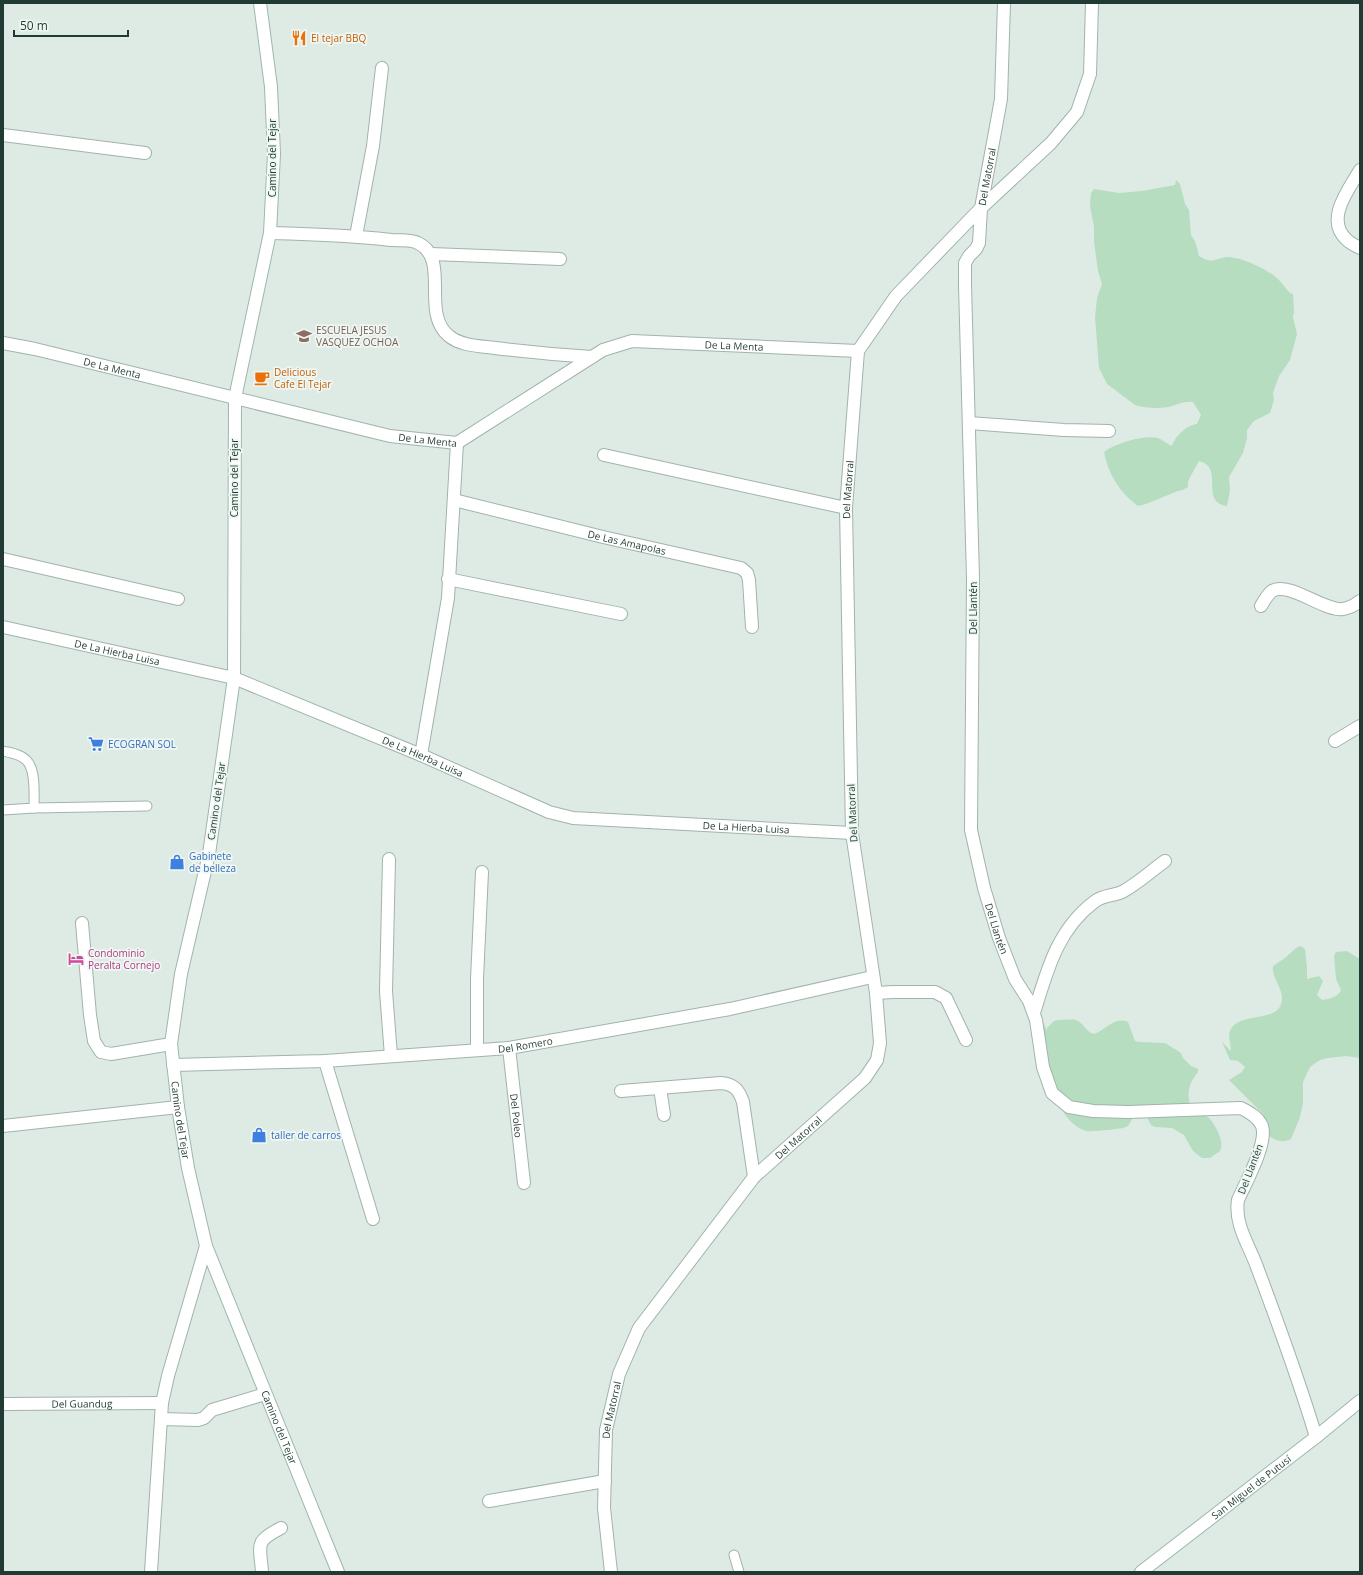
<svg xmlns="http://www.w3.org/2000/svg" width="1363" height="1575" viewBox="0 0 1363 1575" font-family="'Open Sans',sans-serif">
<style>
.green{fill:#b6ddc0}
.lines{fill:none;stroke-linecap:round;stroke-linejoin:round}
.lane-casing{stroke:#a1b3ac;stroke-width:11}
.street-casing{stroke:#a1b3ac;stroke-width:14}
.secondary-casing{stroke:#9db7ad;stroke-width:14}
.lane{stroke:#fff;stroke-width:9}
.street{stroke:#fff;stroke-width:12}
.secondary{stroke:#fff;stroke-width:12}
.labels{text-anchor:middle;stroke-width:3.5;stroke-linejoin:round;paint-order:stroke}
.food-label{font-size:10px;fill:#c56008;stroke:#eff7f3;text-anchor:start}
.street-label{font-size:10px;fill:#1f3b33;stroke:#eff7f3}
.education-label{font-size:10px;fill:#785e54;stroke:#eff7f3;text-anchor:start}
.shop-label{font-size:10px;fill:#366cbe;stroke:#eff7f3;text-anchor:start}
.hotel-label{font-size:10px;fill:#b23c85;stroke:#eff7f3;text-anchor:start}
</style>
<rect width="100%" height="100%" fill="#deebe5"/>
<g class="green">
<path d="M1176,180l4,4 5,20 4,6 2,25 4,6 4,15c15,9 15,2 29,1 13,0 41,13 50,22 4,4 8,10 12,14l3,1 1,18 -1,5 4,17 -7,26 -11,16 -6,17 1,7 -4,13 -16,8 -7,9v8l-4,15 -14,24 1,14 -3,15c-28,-4 -2,-39 -28,-45l-11,20v6l-5,3 -5,1 -32,13 -8,2c-18,-13 -30,-32 -34,-54 12,-9 40,-17 54,-14 5,2 9,6 14,8 3,-10 15,-21 25,-22l4,-9 -8,-13c-11,-1 -15,3 -25,5 -11,2 -23,1 -33,-2l-28,-21 -8,-16 -4,-51 2,-19 5,-14 -4,-13 -4,-29v-15l-4,-21 1,-13 3,-4 25,4 23,-2 33,-6z"/>
<path d="M1301,946l4,3 2,18v12l12,-3 4,5 -6,14 5,5c7,-1 16,-3 19,-10l-5,-11 -2,-23 2,-4 11,-1 13,8v99l-14,-2 -18,2 -8,2 -10,7 -7,15v21l-3,14 -9,22c-9,4 -15,2 -22,-3l-6,-22 -34,-34 13,-8 3,-5 -7,-6 -8,-1 -8,-18 9,9c0,-6 -2,-11 -2,-16 4,-25 46,-11 52,-31 5,-14 -10,-25 -8,-38l12,-8 11,-10z"/>
<path d="M1059,1020c6,0 12,-1 17,0 8,3 10,12 18,14 12,-4 20,-18 34,-12l7,19 5,1 25,1 16,10 2,5 8,8 7,3v3c-9,11 -12,21 -7,35 5,4 14,7 19,12 6,7 15,24 10,32l-10,7h-8l-9,-7 -9,-16 -12,-7 -17,-1 -4,-2 -5,-9 -11,-1 -7,11 -5,2c-5,1 -34,4 -37,3 -31,-10 -38,-59 -42,-88 -1,-7 1,-14 -1,-21l4,9v-3l7,-7z"/>
</g>
<g class="lines">
<defs>
<g id="lane">
<path d="M3,751c8,2 18,3 24,10 9,9 7,35 7,47l-31,2"/>
<polyline points="34,808 147,806"/>
<polyline points="734,1555 739,1572"/>
</g>
<g id="street">
<path id="s1" d="M1092,3l-2,71 -13,38 -26,31 -70,65 -2,35 -3,6 -7,7 -4,7v22l8,293 -2,252 13,58 15,50 16,41 14,22 7,19 7,47 9,26 17,14 24,4 35,1 113,-4c8,4 17,9 21,18 6,17 -17,58 -24,74 -4,24 11,45 19,67 21,56 42,113 59,170"/>
<polyline points="3,135 145,153"/>
<path d="M1360,170c-11,19 -36,50 -13,70 3,3 9,6 13,8"/>
<path d="M270,233c41,1 81,2 121,7 7,0 22,0 27,3 33,16 2,70 31,93 12,10 31,10 46,12 32,4 64,7 97,9"/>
<polyline points="356,236 373,146 382,68"/>
<polyline points="431,254 560,259"/>
<path id="s2" d="M3,343l32,6 355,87 67,7 135,-86 11,-7 29,-9 226,10"/>
<polyline points="969,423 1064,430 1109,431"/>
<polyline points="604,455 846,508"/>
<path id="s3" d="M454,500l149,37 138,31 6,5 2,7 3,47"/>
<polyline points="3,559 178,599"/>
<polyline points="448,579 621,614"/>
<path d="M1261,606c3,-5 6,-11 11,-15 17,-10 53,21 71,18 7,-1 12,-4 17,-8"/>
<path id="s4" d="M3,627l231,51 187,77 128,57 24,6 279,15"/>
<polyline points="1335,741 1360,726"/>
<polyline points="421,755 448,598 457,443"/>
<polyline points="389,859 386,991 391,1056"/>
<polyline points="82,923 90,1015 94,1041 101,1052 111,1054 171,1044"/>
<polyline points="876,993 893,992 935,992 946,998 966,1040"/>
<path d="M1034,1013c13,-42 23,-83 60,-111 8,-7 19,-6 28,-10 15,-8 29,-21 43,-31"/>
<path id="s5" d="M509,1048l15,135"/>
<polyline points="477,1050 477,979 482,872"/>
<polyline points="325,1061 373,1219"/>
<path id="s6" d="M173,1065l152,-4 184,-13 221,-39 142,-32"/>
<polyline points="660,1088 664,1115"/>
<path d="M621,1091l100,-8c13,1 18,7 22,19l11,75"/>
<polyline points="3,1126 178,1107"/>
<path id="s7" d="M3,1404l159,-1"/>
<polyline points="161,1419 198,1420 204,1418 212,1410 265,1394"/>
<polyline points="489,1501 605,1481"/>
<polyline points="151,1572 162,1403 168,1376 206,1246"/>
<path d="M262,1572c-2,-28 -8,-30 19,-44"/>
<path id="s8" d="M611,1572l-7,-64 2,-78 13,-56 20,-46 115,-151 111,-99 12,-18 3,-17 -4,-50 -24,-160 -6,-325 12,-157 38,-55 85,-88 20,-109 3,-96"/>
</g>
<g id="secondary">
<path id="s9" d="M260,3l11,84 3,67 -4,79 -35,165 -1,280 -25,176 -28,120 -10,70 7,63 10,61 18,78 132,326"/>
<path id="s10" d="M1141,1572l175,-135 44,-36"/>
</g>
</defs>
<use href="#lane" class="lane-casing"/>
<use href="#street" class="street-casing"/>
<use href="#secondary" class="secondary-casing"/>
<use href="#lane" class="lane"/>
<use href="#street" class="street"/>
<use href="#secondary" class="secondary"/>
</g>
<defs>
<symbol id="restaurant-bare" viewBox="-9 -9 18 18"><path d="M-5-6h1v4h1v-4h1v4h1v-4h1v5L-1.5 .5V6h-2V.5L-5-1ZM5-6V6H3V1.5H1.5Q1.5-4 5-6Z" fill="#e8710a" stroke="#eff7f3" stroke-width="2.5" paint-order="stroke"/></symbol>
<symbol id="school-bare" viewBox="-9 -9 18 18"><path d="M0-5L7-2L0 1L-7-2ZM-4 1L0 2.5L4 1V4Q0 6-4 4Z" fill="#8d6e63" stroke="#eff7f3" stroke-width="2.5" paint-order="stroke"/></symbol>
<symbol id="cafe-bare" viewBox="-9 -9 18 18"><path d="M-5.5-4.5H6V0H3Q3 3.5 0 3.5H-2.5Q-5.5 3.5-5.5 0ZM3-3.2v2h1.7v-2ZM-6 4.5H4V6H-6Z" fill="#e8710a" stroke="#eff7f3" stroke-width="2.5" paint-order="stroke"/></symbol>
<symbol id="supermarket-bare" viewBox="-9 -9 18 18"><path d="M-6-5.5h2.5l.6 2H6L4.5 2H-2.5L-4.4-4H-6ZM-1.5 3.2a1.3 1.3 0 1 0 .1 0ZM3 3.2a1.3 1.3 0 1 0 .1 0Z" fill="#3f7fe0" stroke="#eff7f3" stroke-width="2.5" paint-order="stroke"/></symbol>
<symbol id="shop-bare" viewBox="-9 -9 18 18"><path d="M-5-2.5h2.3a2.7 3.5 0 0 1 5.4 0H5L5.5 6h-11ZM-1.5-2.5h3a1.5 2.3 0 0 0-3 0Z" fill="#3f7fe0" stroke="#eff7f3" stroke-width="2.5" paint-order="stroke"/></symbol>
<symbol id="hotel-bare" viewBox="-9 -9 18 18"><path d="M-6-4.5h1.5V1H6V5H4.5V3h-9V5H-6ZM-4 0a1.8 1.8 0 1 1 3.6 0ZM.5 0V-2.5h3Q6-2.5 6 0Z" fill="#d1479c" stroke="#eff7f3" stroke-width="2.5" paint-order="stroke"/></symbol>
</defs>
<g fill-rule="evenodd">
<use href="#restaurant-bare" x="288" y="27" width="22" height="22"/>
<use href="#school-bare" x="293" y="325" width="22" height="22"/>
<use href="#cafe-bare" x="251" y="367" width="22" height="22"/>
<use href="#supermarket-bare" x="85" y="733" width="22" height="22"/>
<use href="#shop-bare" x="166" y="851" width="22" height="22"/>
<use href="#hotel-bare" x="65" y="948" width="22" height="22"/>
<use href="#shop-bare" x="248" y="1124" width="22" height="22"/>
</g>
<g class="labels">
<g class="food-label">
<text x="311" y="42">El tejar BBQ</text>
<text x="274" y="376">Delicious<tspan x="274" dy="12">Cafe El Tejar</tspan></text>
</g>
<g class="street-label">
<text transform="translate(272 158) rotate(-90)" y="4">Camino del Tejar</text>
<text dy="4" stroke="none"><textPath href="#s8" startOffset="1543">Del Matorral</textPath></text>
<text dy="4" stroke="none"><textPath href="#s2" startOffset="771">De La Menta</textPath></text>
<text dy="4" stroke="none"><textPath href="#s2" startOffset="112">De La Menta</textPath></text>
<text dy="4" stroke="none"><textPath href="#s2" startOffset="436">De La Menta</textPath></text>
<text transform="translate(234 478) rotate(-90)" y="4">Camino del Tejar</text>
<text dy="4" stroke="none"><textPath href="#s8" startOffset="1183">Del Matorral</textPath></text>
<text dy="4" stroke="none"><textPath href="#s3" startOffset="178">De Las Amapolas</textPath></text>
<text transform="translate(973 608) rotate(-90)" y="4">Del Llantén</text>
<text dy="4" stroke="none"><textPath href="#s4" startOffset="117">De La Hierba Luisa</textPath></text>
<text dy="4" stroke="none"><textPath href="#s4" startOffset="441">De La Hierba Luisa</textPath></text>
<text transform="translate(216 801) rotate(-82)" y="4">Camino del Tejar</text>
<text transform="translate(852 813) rotate(-93)" y="4">Del Matorral</text>
<text dy="4" stroke="none"><textPath href="#s4" startOffset="777">De La Hierba Luisa</textPath></text>
<text dy="4" stroke="none"><textPath href="#s1" startOffset="976">Del Llantén</textPath></text>
<text dy="4" stroke="none"><textPath href="#s6" startOffset="353">Del Romero</textPath></text>
<text dy="4" stroke="none"><textPath href="#s5" startOffset="68">Del Poleo</textPath></text>
<text dy="4" stroke="none"><textPath href="#s9" startOffset="1128">Camino del Tejar</textPath></text>
<text dy="4" stroke="none"><textPath href="#s8" startOffset="499">Del Matorral</textPath></text>
<text transform="translate(1250 1169) rotate(-69)" y="4">Del Llantén</text>
<text dy="4" stroke="none"><textPath href="#s7" startOffset="79">Del Guandug</textPath></text>
<text dy="4" stroke="none"><textPath href="#s8" startOffset="163">Del Matorral</textPath></text>
<text dy="4" stroke="none"><textPath href="#s9" startOffset="1452">Camino del Tejar</textPath></text>
<text dy="4" stroke="none"><textPath href="#s10" startOffset="139">San Miguel de Putusí</textPath></text>
</g>
<g class="education-label">
<text x="316" y="334">ESCUELA JESUS<tspan x="316" dy="12">VASQUEZ OCHOA</tspan></text>
</g>
<g class="shop-label">
<text x="108" y="748">ECOGRAN SOL</text>
<text x="189" y="860">Gabinete<tspan x="189" dy="12">de belleza</tspan></text>
<text x="271" y="1139">taller de carros</text>
</g>
<g class="hotel-label">
<text x="88" y="957">Condominio<tspan x="88" dy="12">Peralta Cornejo</tspan></text>
</g>
</g>
<rect width="1363" height="1575" fill="none" stroke="#1f3b33" stroke-width="8"/>
<path d="M14 30v6h114v-6" fill="none" stroke="#1f3b33" stroke-width="2"/>
<text x="20" y="30" font-size="12" fill="#1f3b33" stroke="#eff7f3" stroke-width="3" paint-order="stroke">50 m</text>
</svg>
